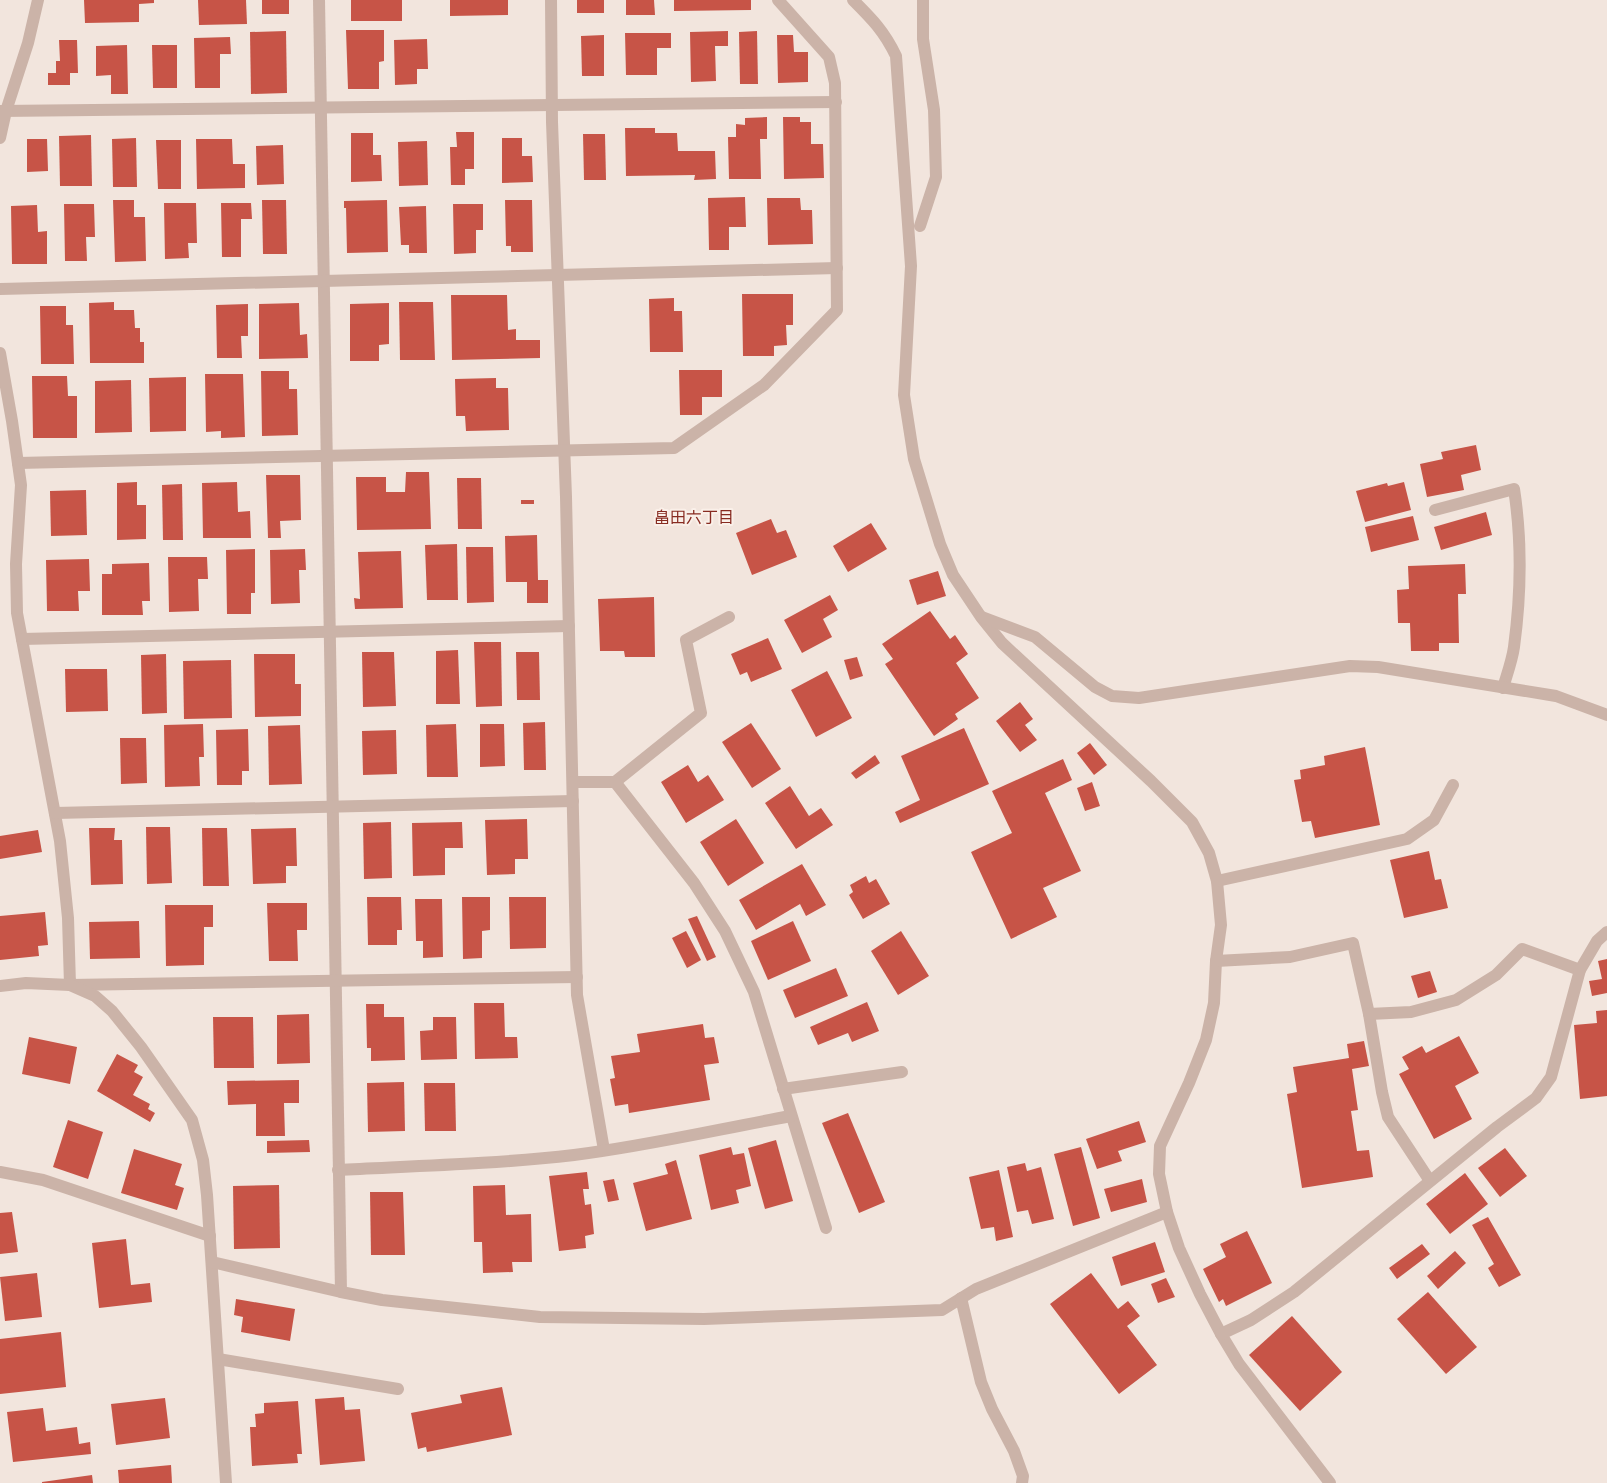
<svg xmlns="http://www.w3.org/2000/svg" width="1607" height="1483" viewBox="0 0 1607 1483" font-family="'PT Sans Narrow','Noto Sans JP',sans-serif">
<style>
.building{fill:#c75447}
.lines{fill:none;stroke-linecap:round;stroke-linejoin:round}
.minor{stroke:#cbb3a8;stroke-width:12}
.labels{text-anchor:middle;stroke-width:4;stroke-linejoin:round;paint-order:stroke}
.neighbourhood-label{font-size:16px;fill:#872b21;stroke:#faf0e9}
</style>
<rect width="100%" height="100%" fill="#f2e5dd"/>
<g class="building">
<polygon points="84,0 154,0 154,3 139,4 139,22 85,23"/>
<polygon points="198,0 246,0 247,24 199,25"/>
<rect x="262" y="0" width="27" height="14"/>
<rect x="351" y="0" width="51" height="21"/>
<polygon points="450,0 508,0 508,15 450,16"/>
<rect x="577" y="0" width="27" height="13"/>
<polygon points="626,0 654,0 655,15 626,15"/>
<polygon points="674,0 751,0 751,10 674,11"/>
<polygon points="346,30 384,30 384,61 379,62 379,89 348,89"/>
<polygon points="286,31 287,93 251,94 250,32"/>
<polygon points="728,31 728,46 715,46 716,81 691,82 690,32"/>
<polygon points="757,31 758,84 740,84 739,32"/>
<polygon points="625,33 671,33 671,48 657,48 657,75 626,75"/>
<polygon points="604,35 604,76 582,76 581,36"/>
<polygon points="777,35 793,35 794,52 808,52 808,82 778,83"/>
<polygon points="230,37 231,54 220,54 220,88 195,88 194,38"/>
<polygon points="427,39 428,69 417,69 417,84 395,85 394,40"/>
<polygon points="59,40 77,40 78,73 70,73 70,85 48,85 48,73 56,73 56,61 60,61"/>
<polygon points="127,45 128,94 111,94 111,75 96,76 96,46"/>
<polygon points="152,45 177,45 177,88 153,88"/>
<polygon points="767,117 767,139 760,139 761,179 729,179 728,137 736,137 736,124 745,125 745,118"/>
<polygon points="783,117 800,117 800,122 811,122 811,144 823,144 824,178 784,179"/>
<polygon points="625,128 655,128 655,133 677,133 678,151 715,151 716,179 694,180 695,175 626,176"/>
<polygon points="456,132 474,132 474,169 465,169 465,185 451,185 450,147 457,147"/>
<polygon points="351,133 373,133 373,155 381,155 382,181 351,182"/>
<polygon points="583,134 605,134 606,180 584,180"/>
<polygon points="91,135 92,186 60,186 59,136"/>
<polygon points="136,138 137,187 113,187 112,139"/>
<polygon points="502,138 522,138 522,156 532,156 533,182 502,183"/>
<polygon points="27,139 47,139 48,171 27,172"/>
<polygon points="196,139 232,139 233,164 245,164 245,188 197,189"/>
<polygon points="156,140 181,140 181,189 158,189"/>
<polygon points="427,141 428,185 399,186 398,142"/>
<polygon points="283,145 284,184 257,185 256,146"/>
<polygon points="745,197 746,227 729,227 729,250 709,250 708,198"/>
<polygon points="767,198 800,198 801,210 812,210 813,244 768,245"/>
<polygon points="113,200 134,200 134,217 145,217 146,261 115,262"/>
<polygon points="262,200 286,200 287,254 263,254"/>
<polygon points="387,200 388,252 347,253 346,208 344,208 344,201"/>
<polygon points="505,200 532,200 533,252 511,252 511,246 506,246"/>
<polygon points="164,203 196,203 197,243 188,243 189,258 165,259"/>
<polygon points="221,203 251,203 252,219 241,219 241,257 222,257"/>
<polygon points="64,204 94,204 95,237 86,237 87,261 65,261"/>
<polygon points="453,204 483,204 483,230 476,230 476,253 454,254"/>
<polygon points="37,205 38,232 47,231 47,264 12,264 11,206"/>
<polygon points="426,206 427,253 409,253 409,245 401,245 399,207"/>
<polygon points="742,294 793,294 793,325 786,325 787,345 774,346 774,356 743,356"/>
<polygon points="451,295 507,295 508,330 516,329 516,340 540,340 540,358 452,360"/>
<polygon points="674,298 674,311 682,311 683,352 650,352 649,299"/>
<polygon points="114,302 114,310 134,310 135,328 140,328 140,342 144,342 144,363 90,363 89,303"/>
<polygon points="399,302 433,302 435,360 400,360"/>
<polygon points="299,303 300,335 307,334 308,358 259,359 259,304"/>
<polygon points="389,303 389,344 379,345 379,361 350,361 350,304"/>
<polygon points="248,304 248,336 241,336 242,358 217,358 216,305"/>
<polygon points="40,306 66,306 66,325 73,325 74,364 41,364"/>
<polygon points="679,370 722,370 722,397 702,397 702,415 680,415"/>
<polygon points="261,371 289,371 289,389 297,389 298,435 262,436"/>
<polygon points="205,374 243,374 245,437 221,438 221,431 206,432"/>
<polygon points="32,376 67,376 68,396 77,396 77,438 33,438"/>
<polygon points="186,377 186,431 150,432 149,378"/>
<polygon points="496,378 496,388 508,388 509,430 466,431 465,416 456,416 455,379"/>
<polygon points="131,380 132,432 95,433 95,381"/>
<polygon points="1476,445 1481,470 1461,475 1464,490 1427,497 1420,464 1443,459 1441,452"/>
<polygon points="406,472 429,472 431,529 357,530 356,477 386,477 386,492 405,492"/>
<polygon points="266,475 300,475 301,520 280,521 281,538 268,538"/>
<polygon points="457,478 481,478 482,529 458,529"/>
<polygon points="137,482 137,505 146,505 146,539 117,540 117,483"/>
<polygon points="237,482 238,512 250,511 251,538 203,538 202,483"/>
<polygon points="1404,482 1411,510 1365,522 1356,491 1387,483 1388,486"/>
<polygon points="182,484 183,540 163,540 162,485"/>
<polygon points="86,490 87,535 51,536 50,491"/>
<rect x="521" y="500" width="13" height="4"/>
<polygon points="1486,512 1492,535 1441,550 1434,527"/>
<polygon points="1413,516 1419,540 1371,552 1365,527"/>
<polygon points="771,519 777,533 786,530 797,557 752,575 736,533"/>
<polygon points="871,523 887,549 848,572 833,546"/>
<polygon points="537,535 538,580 548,580 548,603 527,603 527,582 506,582 505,536"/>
<polygon points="457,544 458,600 427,600 425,545"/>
<polygon points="466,547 493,547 494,602 467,603"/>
<polygon points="255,549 255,593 251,593 251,614 227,614 226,550"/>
<polygon points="305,549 306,570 299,570 300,603 271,604 270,550"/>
<polygon points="401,551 403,608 355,609 354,598 360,599 358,552"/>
<polygon points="168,557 207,557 208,579 198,579 199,611 169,612"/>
<polygon points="89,559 90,591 78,591 79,611 47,611 46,560"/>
<polygon points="149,563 150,601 142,601 143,615 102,615 102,574 112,574 112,564"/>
<polygon points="1465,564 1466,594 1458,594 1459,643 1439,643 1439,651 1411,651 1410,623 1398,623 1397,590 1409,589 1408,566"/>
<polygon points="938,571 946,596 917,605 909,580"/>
<polygon points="830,595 838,610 823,619 832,637 802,653 784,620"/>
<polygon points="654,597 655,657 625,657 624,651 600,651 598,599"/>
<polygon points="930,611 950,639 955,635 968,654 956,663 979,698 955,714 958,719 934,736 885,664 893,659 882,644"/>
<polygon points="768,638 782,669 751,682 747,672 740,675 731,654"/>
<polygon points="474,642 501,642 502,706 476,707"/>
<polygon points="458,650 460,704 436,704 436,651"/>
<polygon points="362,652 394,652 396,706 363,707"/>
<polygon points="516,652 539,652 540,700 517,700"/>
<polygon points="166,654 167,713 142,714 141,655"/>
<polygon points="254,654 295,654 295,684 301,684 301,716 255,717"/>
<polygon points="857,657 863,676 850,680 844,660"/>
<polygon points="231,660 232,718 184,719 183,661"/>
<polygon points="65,669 107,669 108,711 66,712"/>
<polygon points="827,671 852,718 816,737 791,690"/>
<polygon points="1020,702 1033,719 1025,725 1037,740 1020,752 996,721"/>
<polygon points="545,722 546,770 524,770 523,723"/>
<polygon points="751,723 781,769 752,788 722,742"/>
<polygon points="203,724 204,757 199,757 200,786 165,787 164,725"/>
<polygon points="456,724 458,777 427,777 426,725"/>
<polygon points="480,724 504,724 505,766 480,767"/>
<polygon points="300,725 302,784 269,785 268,726"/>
<polygon points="964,728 989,784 900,823 895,812 920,800 901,756"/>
<polygon points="248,729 249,771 242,771 242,785 217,785 216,730"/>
<polygon points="396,730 397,774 363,775 362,731"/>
<polygon points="120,738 146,738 147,783 121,784"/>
<polygon points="1090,743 1107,765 1094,775 1077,753"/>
<polygon points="1365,747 1380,825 1315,838 1311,821 1302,822 1294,780 1301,779 1300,770 1325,765 1324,756"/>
<polygon points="875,755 880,763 856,779 851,773"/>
<polygon points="1063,759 1072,780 1045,793 1081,871 1043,888 1057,917 1011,939 971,852 1012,833 992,791"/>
<polygon points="688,765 698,782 708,775 724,800 686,823 661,782"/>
<polygon points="1092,782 1100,806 1085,811 1077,788"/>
<polygon points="790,786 809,816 821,808 833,825 796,849 765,803"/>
<polygon points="527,819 528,859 515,859 515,874 487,875 485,820"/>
<polygon points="736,819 764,863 728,886 700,842"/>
<polygon points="391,822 392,878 364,879 363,823"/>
<polygon points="462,822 463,848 445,848 445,875 413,876 412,823"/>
<polygon points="146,827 170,827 172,883 147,884"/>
<polygon points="89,828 115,828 114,840 122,840 123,884 91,885"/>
<polygon points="202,828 227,828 229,886 203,886"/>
<polygon points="296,828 297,866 286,866 286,883 253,884 251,829"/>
<polygon points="38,830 42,852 0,859 0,836"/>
<polygon points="1429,851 1435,880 1441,879 1448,908 1404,918 1390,860"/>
<polygon points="802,864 826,905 806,916 800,904 756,930 739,900"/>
<polygon points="866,876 869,883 876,879 890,904 863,919 849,895 853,892 850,885"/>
<polygon points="367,897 401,897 402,930 397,930 397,945 368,945"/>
<polygon points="462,897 490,897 490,930 482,931 482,958 463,959"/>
<polygon points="509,897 546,897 546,948 510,949"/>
<polygon points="415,899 442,899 443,957 423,958 423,941 416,941"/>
<polygon points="267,903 307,903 307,930 297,930 298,961 269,961"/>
<polygon points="165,905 213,905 213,927 204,927 204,965 166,966"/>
<polygon points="45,912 48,945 38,946 39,956 0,960 0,916"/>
<polygon points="697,916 716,957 707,961 688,919"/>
<polygon points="139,921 140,958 90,959 89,922"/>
<polygon points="793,921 811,961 768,980 751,941"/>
<polygon points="686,931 701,960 687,968 672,938"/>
<polygon points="901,931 929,976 898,995 871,951"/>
<polygon points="1607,959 1607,993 1592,996 1589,981 1602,979 1598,961"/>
<polygon points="836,968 848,996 795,1018 783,990"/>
<polygon points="1430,971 1437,992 1418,998 1411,976"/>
<polygon points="867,1002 879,1031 852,1042 848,1033 818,1045 810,1027"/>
<polygon points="474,1003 504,1003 505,1037 517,1037 518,1058 475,1059"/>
<polygon points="366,1004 384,1004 384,1017 404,1017 405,1060 371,1061 371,1048 367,1048"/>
<polygon points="1607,1010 1607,1096 1580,1099 1574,1025 1597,1023 1596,1011"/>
<polygon points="309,1014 310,1063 277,1064 277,1015"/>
<polygon points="213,1017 253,1017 254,1068 214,1068"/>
<polygon points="433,1017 456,1017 457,1059 421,1060 420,1031 433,1030"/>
<polygon points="703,1024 705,1038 714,1037 719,1063 704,1065 710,1100 629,1113 628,1104 615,1106 610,1079 615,1078 611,1056 640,1052 637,1034"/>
<polygon points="1459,1036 1479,1073 1455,1086 1472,1119 1434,1139 1399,1074 1409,1069 1402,1057 1422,1046 1426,1053"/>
<polygon points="29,1037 77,1047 70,1084 22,1074"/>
<polygon points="1364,1041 1369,1066 1352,1069 1358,1110 1351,1111 1357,1151 1369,1150 1373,1177 1302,1188 1287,1094 1297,1092 1293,1067 1349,1058 1347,1044"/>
<polygon points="117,1054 138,1065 134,1072 143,1077 133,1095 150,1104 148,1109 155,1113 150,1122 97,1091"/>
<polygon points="299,1080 299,1103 284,1103 285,1136 256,1136 256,1104 228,1105 227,1081"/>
<polygon points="404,1082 405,1131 368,1132 367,1083"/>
<polygon points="424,1083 455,1083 456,1131 425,1131"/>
<polygon points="848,1113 885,1202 859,1213 822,1123"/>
<polygon points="68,1120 103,1132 88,1179 53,1167"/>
<polygon points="1139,1121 1146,1142 1118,1151 1122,1161 1097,1169 1086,1139"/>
<polygon points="309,1140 310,1152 267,1153 267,1141"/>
<polygon points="776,1140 793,1201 765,1209 748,1148"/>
<polygon points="731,1147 733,1155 744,1153 751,1186 736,1190 739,1203 711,1210 699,1155"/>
<polygon points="1081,1147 1100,1218 1073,1226 1054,1154"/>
<polygon points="1505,1148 1527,1176 1500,1197 1478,1168"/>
<polygon points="134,1149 182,1164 175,1185 184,1188 177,1210 121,1193"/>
<polygon points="676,1160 692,1219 646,1231 633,1183 668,1174 665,1164"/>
<polygon points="1025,1163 1027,1171 1041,1167 1054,1219 1032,1224 1028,1210 1017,1212 1007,1167"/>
<polygon points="999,1170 1013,1237 996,1241 994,1227 981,1229 969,1177"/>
<polygon points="587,1172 589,1189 583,1189 585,1205 591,1204 594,1234 585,1236 586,1248 559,1251 549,1176"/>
<polygon points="1465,1173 1488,1204 1450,1234 1426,1204"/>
<polygon points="614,1179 619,1200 608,1202 603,1181"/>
<polygon points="1142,1179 1147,1202 1111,1212 1104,1189"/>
<polygon points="279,1185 280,1248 234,1249 233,1186"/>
<polygon points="505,1185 506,1215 531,1214 532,1262 512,1262 513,1272 483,1273 482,1242 474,1242 473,1186"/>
<polygon points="370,1192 403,1192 405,1255 371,1255"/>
<polygon points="12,1212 18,1252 0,1254 0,1213"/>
<polygon points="1488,1217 1521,1275 1499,1287 1488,1268 1494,1264 1472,1225"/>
<polygon points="1247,1231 1272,1283 1226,1306 1223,1299 1219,1302 1203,1269 1226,1257 1220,1244"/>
<polygon points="126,1239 131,1285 150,1283 152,1302 99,1308 92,1243"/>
<polygon points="1155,1242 1165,1272 1121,1286 1112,1257"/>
<polygon points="1422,1244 1430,1254 1397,1279 1389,1268"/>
<polygon points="1455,1251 1466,1263 1438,1289 1427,1276"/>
<polygon points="37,1273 42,1317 5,1321 0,1277"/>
<polygon points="1091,1273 1118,1309 1128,1301 1140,1316 1127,1326 1157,1365 1119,1394 1050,1304"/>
<polygon points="1166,1278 1175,1297 1158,1303 1151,1284"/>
<polygon points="1428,1292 1477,1347 1446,1374 1397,1319"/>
<polygon points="236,1299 295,1309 290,1341 241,1332 243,1317 234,1315"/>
<polygon points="1292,1316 1342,1372 1300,1411 1249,1355"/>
<polygon points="61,1332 66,1387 0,1394 0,1339"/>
<polygon points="502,1387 512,1435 427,1452 426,1447 418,1449 411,1413 462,1403 460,1395"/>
<polygon points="344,1397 345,1410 360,1409 365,1461 320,1465 315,1399"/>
<polygon points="165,1398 170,1438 116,1445 111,1404"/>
<polygon points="298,1401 302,1454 297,1454 298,1463 252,1466 250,1427 256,1427 255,1414 264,1413 264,1403"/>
<polygon points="43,1408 46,1431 77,1427 79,1444 90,1442 91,1454 13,1462 7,1412"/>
<polygon points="171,1465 172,1483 119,1483 118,1470"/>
<polygon points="92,1475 93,1483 42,1483 42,1482"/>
</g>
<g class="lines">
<g class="minor">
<polyline points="319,0 341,1292"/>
<polyline points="551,0 552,122 566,497 577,995 604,1150"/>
<path d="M853,0c19,19 31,31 43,56l15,210 -7,129 10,64 26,85 13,31 28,42 21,26 149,138 41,41 17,31 8,28 4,44 -5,36 -2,42 -8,37 -17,43 -29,63 -1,28 8,38 12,36 21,46 21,40 18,30 91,119"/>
<polyline points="0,111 836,102"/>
<polyline points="0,138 6,111 28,43 38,0"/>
<polyline points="920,226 936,177 934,110 923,39 923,0"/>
<polyline points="0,289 837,268"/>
<polyline points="0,353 12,421 21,485 16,564 17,613 60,841 68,918 70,985 577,977"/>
<polyline points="18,463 674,448 764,385 837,310 835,83 829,57 778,0"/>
<path d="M1435,510l79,-21c8,52 7,106 0,158 -2,14 -7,27 -11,41"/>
<polyline points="982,617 1035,637 1095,687 1112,696 1139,698 1350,666 1378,667 1556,696 1607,715"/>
<polyline points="22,639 569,626"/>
<polyline points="573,782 615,782 701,713 686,640 729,617"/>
<polyline points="615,782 694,883 725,931 754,992 826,1228"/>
<polyline points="55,813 573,801"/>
<polyline points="1217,881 1407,839 1434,820 1453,785"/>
<polyline points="1216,961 1290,957 1353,943 1369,1014 1382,1092 1388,1117 1430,1181"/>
<polyline points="0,986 26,983 70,985 95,996 112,1011 141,1047 192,1120 203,1160 207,1195 226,1483"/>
<polyline points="1369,1014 1411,1012 1456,1000 1496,975 1522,949 1580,970"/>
<polyline points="783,1089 902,1072"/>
<path d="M338,1170c79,-4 158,-6 236,-15 73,-9 145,-26 217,-39"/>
<polyline points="0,1172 43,1180 210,1236"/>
<polyline points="212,1262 341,1292 382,1300 540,1317 704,1319 942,1310 976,1289 1167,1212"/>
<polyline points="961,1298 981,1382 992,1409 1014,1451 1023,1476 1022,1483"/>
<polyline points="1221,1334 1251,1320 1294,1292 1497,1127 1536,1098 1551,1077 1580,970 1597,941 1607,932"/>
<polyline points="218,1359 398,1389"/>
</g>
</g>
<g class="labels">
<g class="neighbourhood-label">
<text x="694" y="523">畠田六丁目</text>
</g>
</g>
</svg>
